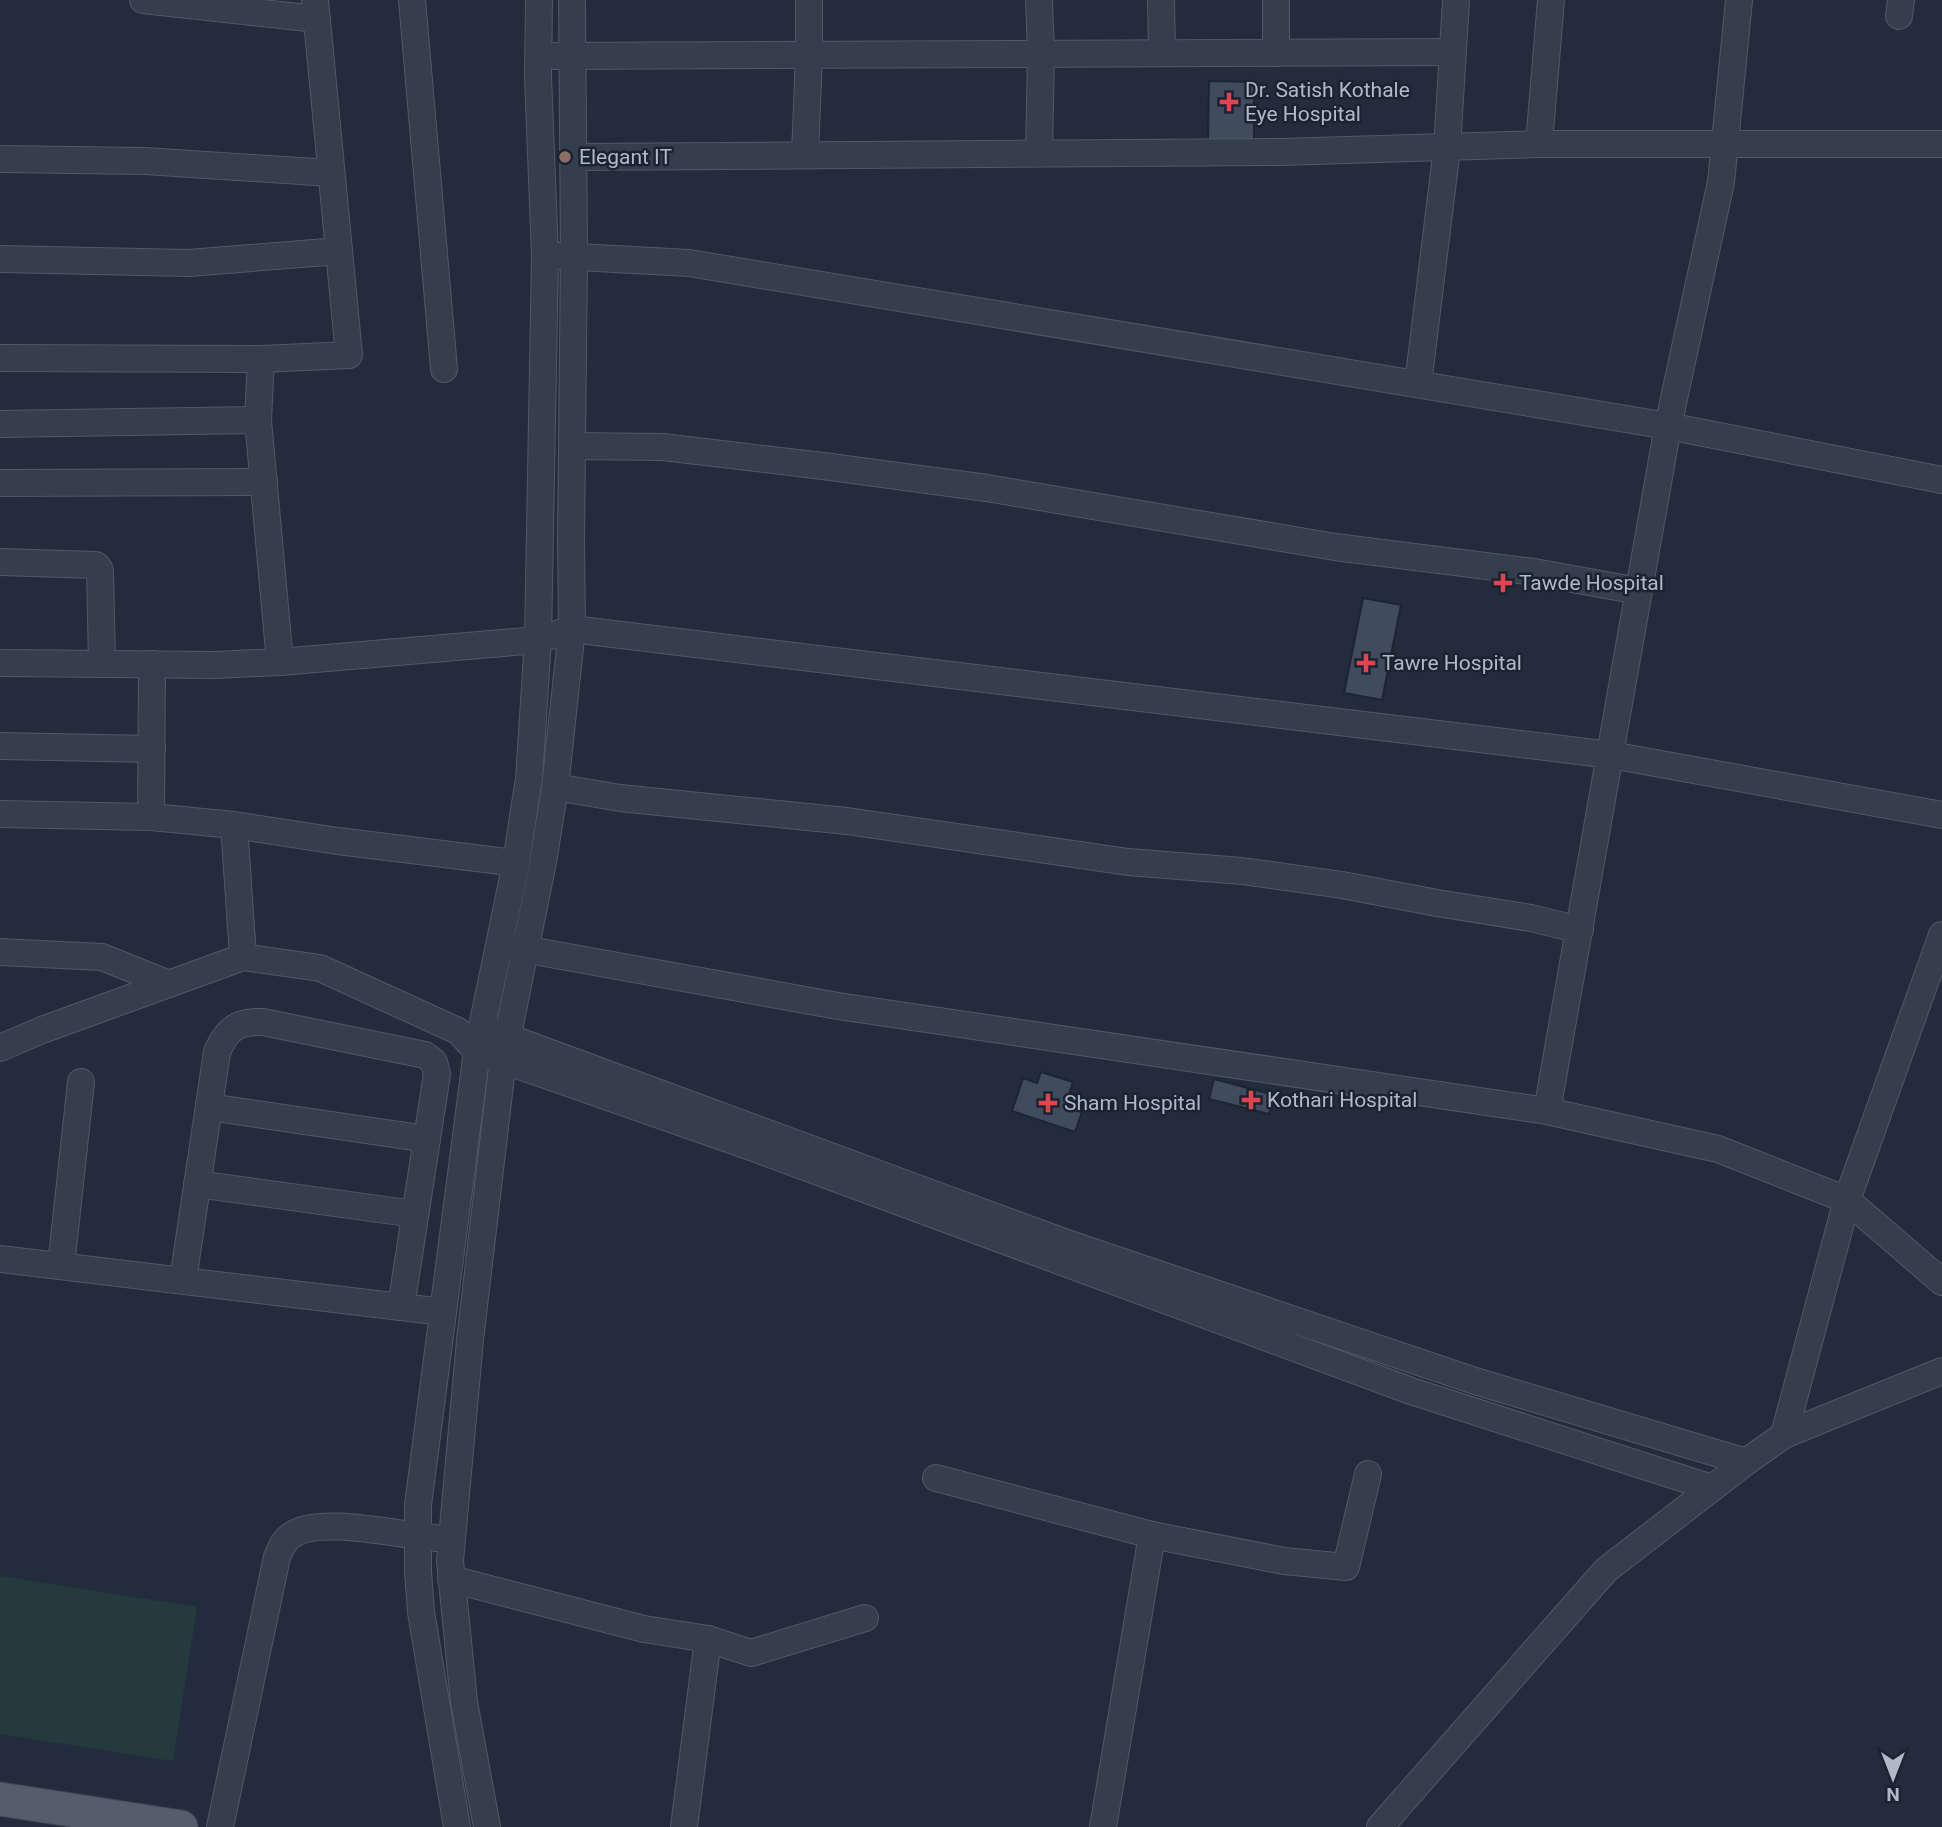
<svg xmlns="http://www.w3.org/2000/svg" width="1942" height="1827" viewBox="0 0 1942 1827" font-family="Roboto,sans-serif">
<style>
.green{fill:#243a3d}
.building{fill:#404c5e;stroke:#1d2533;stroke-width:2}
.lines{fill:none;stroke-linecap:round;stroke-linejoin:round}
.minor-casing{stroke:#515967;stroke-width:28}
.major-casing{stroke:#3f4755;stroke-width:35}
.minor{stroke:#353e4c;stroke-width:26}
.major{stroke:#535d6c;stroke-width:33}
.health-dot{fill:#e0444e;stroke:#1b2331;stroke-width:2.5}
.education-dot{fill:#8d6e63;stroke:#1b2331;stroke-width:2.5}
.labels{text-anchor:middle;stroke-width:5;stroke-linejoin:round;paint-order:stroke}
.poi-label{font-size:21px;fill:#b1b9c8;stroke:#1b2331;text-anchor:start}
</style>
<rect width="100%" height="100%" fill="#222c3c"/>
<polygon class="green" points="0,1576 197,1607 173,1761 0,1734"/>
<g class="building">
<polygon points="1209,81 1254,82 1254,143 1208,143"/>
<polygon points="1363,598 1401,605 1382,700 1344,693"/>
<polygon points="1041,1072 1073,1082 1069,1094 1086,1100 1075,1132 1012,1111 1023,1078 1037,1083"/>
<polygon points="1214,1079 1274,1095 1269,1114 1209,1099"/>
</g>
<g class="lines">
<defs>
<g id="minor">
<polyline points="143,0 317,19"/>
<polyline points="412,0 444,369"/>
<polyline points="1039,0 1041,54 1039,153"/>
<polyline points="1161,0 1162,53"/>
<polyline points="1276,0 1276,53"/>
<polyline points="1899,16 1901,0"/>
<polyline points="555,56 1452,52"/>
<polyline points="1539,144 1551,0"/>
<polyline points="805,154 809,55 809,0"/>
<polyline points="572,157 1281,152 1539,144 1942,144"/>
<polyline points="0,159 145,161 331,173"/>
<polyline points="559,256 689,263 1668,426 1942,480"/>
<polyline points="0,259 189,263 339,251"/>
<polyline points="0,358 261,359 349,355 315,0"/>
<polyline points="261,359 258,420 280,662"/>
<polyline points="1418,384 1447,148 1456,0"/>
<polyline points="0,424 258,420"/>
<polyline points="572,446 663,447 823,466 987,488 1335,547 1534,572 1639,591"/>
<polyline points="0,483 264,482"/>
<polyline points="1,562 96,565 100,570 102,664"/>
<polyline points="0,663 215,665 280,662 538,640 572,629 1611,755 1942,815"/>
<polyline points="0,746 152,749"/>
<polyline points="555,787 620,798 847,821 1128,862 1242,871 1342,885 1437,903 1531,918 1580,930"/>
<polyline points="0,814 151,817 234,825 338,841 516,863"/>
<polyline points="151,817 152,664"/>
<polyline points="234,825 243,957"/>
<polyline points="507,946 838,1006 1547,1111 1718,1149 1847,1200 1942,1282"/>
<polyline points="0,952 102,957 169,984"/>
<polyline points="491,1031 1061,1241 1475,1381 1746,1462"/>
<polyline points="0,1048 42,1030 243,957 320,968 458,1031 477,1051 751,1147 1411,1391 1712,1488"/>
<polyline points="209,1107 427,1139"/>
<polyline points="1547,1111 1668,426 1721,182 1739,0"/>
<polyline points="197,1184 415,1214"/>
<polyline points="0,1259 443,1312"/>
<polyline points="61,1266 81,1082"/>
<path d="M183,1280l34,-228c10,-23 20,-31 46,-30l162,33 9,7 3,12 -36,233"/>
<polyline points="1784,1435 1847,1200 1942,935"/>
<polyline points="936,1478 1152,1535 1284,1561 1346,1567 1368,1474"/>
<polyline points="451,1579 644,1629 708,1639 751,1653 865,1618"/>
<path d="M220,1827l57,-270c4,-9 7,-17 15,-22 28,-20 109,1 144,3"/>
<polyline points="457,1827 421,1612 418,1571 418,1505 477,1051 516,863 529,778 538,640 545,256 538,76 539,0"/>
<polyline points="487,1827 464,1702 450,1561 470,1340 503,1059 543,862 555,787 572,629 571,541 574,255 572,0"/>
<polyline points="684,1827 708,1639"/>
<polyline points="1103,1827 1152,1535"/>
<polyline points="1380,1827 1606,1570 1746,1462 1784,1435 1942,1371"/>
</g>
<polyline id="major" points="0,1799 181,1827"/>
</defs>
<use href="#minor" class="minor-casing"/>
<use href="#major" class="major-casing"/>
<use href="#minor" class="minor"/>
<use href="#major" class="major"/>
</g>
<g class="health-dot">
<path d="M1225.5 91.5h7v7h7v7h-7v7h-7v-7h-7v-7h7z"/>
<path d="M1499.5 572.5h7v7h7v7h-7v7h-7v-7h-7v-7h7z"/>
<path d="M1362.5 652.5h7v7h7v7h-7v7h-7v-7h-7v-7h7z"/>
<path d="M1247.5 1089.5h7v7h7v7h-7v7h-7v-7h-7v-7h7z"/>
<path d="M1044.5 1092.5h7v7h7v7h-7v7h-7v-7h-7v-7h7z"/>
</g>
<circle class="education-dot" cx="565" cy="157" r="7"/>
<g class="labels">
<g class="poi-label">
<text x="1245" y="97">Dr. Satish Kothale<tspan x="1245" dy="24">Eye Hospital</tspan></text>
<text x="579" y="164">Elegant IT</text>
<text x="1519" y="590">Tawde Hospital</text>
<text x="1382" y="670">Tawre Hospital</text>
<text x="1267" y="1107">Kothari Hospital</text>
<text x="1064" y="1110">Sham Hospital</text>
</g>
</g>
<g transform="translate(1893 1778) rotate(180)" stroke="#1b2331" stroke-width="5" paint-order="stroke">
<path d="M0-5L12 26L0 18L-12 26Z" fill="#b1b9c8"/>
<text y="-10" font-size="19" font-weight="bold" text-anchor="middle" fill="#b1b9c8">N</text>
</g>
</svg>
